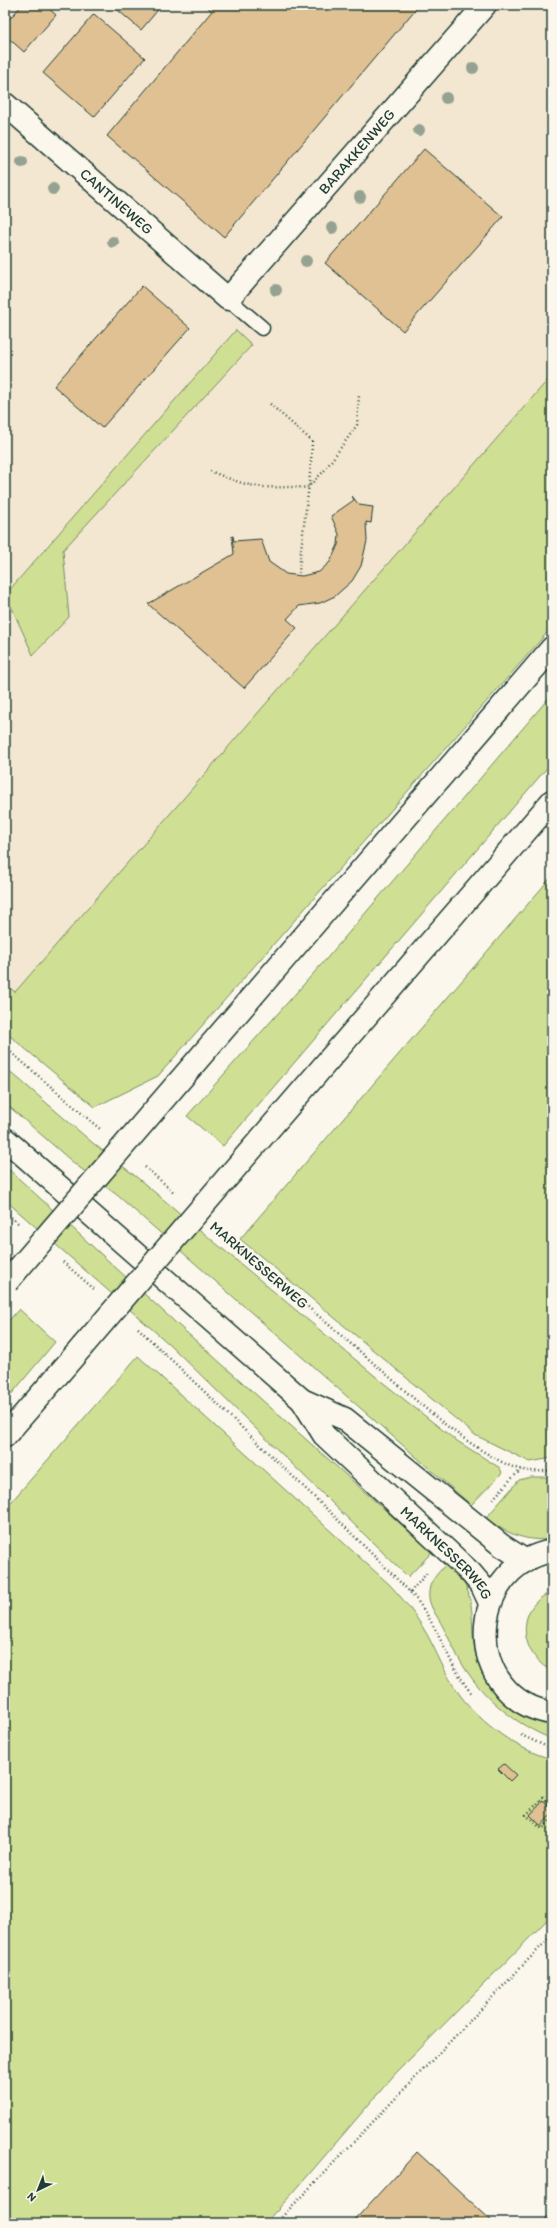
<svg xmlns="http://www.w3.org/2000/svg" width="557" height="2228" viewBox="0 0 557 2228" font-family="Itim,sans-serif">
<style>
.built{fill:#f3e7d1}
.green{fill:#cfdf93;stroke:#778e64}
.building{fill:#e0c193;stroke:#1f3d34}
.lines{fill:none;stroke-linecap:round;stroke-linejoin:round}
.lane-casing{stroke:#1f3d34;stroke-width:17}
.street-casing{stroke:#1f3d34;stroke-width:25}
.secondary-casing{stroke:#1f3d34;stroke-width:25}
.highway-casing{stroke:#1f3d34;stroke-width:25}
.path{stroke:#1f3d34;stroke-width:2.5;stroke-dasharray:1 3;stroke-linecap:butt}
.lane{stroke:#fbf7ec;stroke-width:14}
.street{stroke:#fbf7ec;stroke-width:22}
.secondary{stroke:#fbf7ec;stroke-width:22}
.highway{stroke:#fbf7ec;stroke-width:22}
.highway-bridge-casing{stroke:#1f3d34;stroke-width:25;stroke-linecap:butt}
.highway-bridge{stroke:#fbf7ec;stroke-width:22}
.tree{fill:#95a291}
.labels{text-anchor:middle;stroke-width:3;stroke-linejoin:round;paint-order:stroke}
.street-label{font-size:15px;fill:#1f3d34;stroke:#fbf7ec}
</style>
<rect width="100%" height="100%" fill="#fbf7ec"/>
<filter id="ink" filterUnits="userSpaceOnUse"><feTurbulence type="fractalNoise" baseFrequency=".025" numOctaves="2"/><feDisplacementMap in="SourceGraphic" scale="8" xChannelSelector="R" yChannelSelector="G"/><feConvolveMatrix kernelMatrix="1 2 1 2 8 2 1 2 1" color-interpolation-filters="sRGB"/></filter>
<g filter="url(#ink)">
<polygon class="built" points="5,5 552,5 552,390 5,1032"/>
<g class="green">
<polygon points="236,330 252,345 63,550 69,617 33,655 11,606 5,612 5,595"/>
<polygon points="552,375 552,627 158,1076 95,1107 5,1032 5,984 15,992"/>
<polygon points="552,694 552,762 223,1146 187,1116 328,957"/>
<polygon points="552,876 552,1458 530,1462 475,1435 240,1239"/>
<polygon points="5,1067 94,1144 134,1175 381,1381 454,1439 500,1468 502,1473 471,1505 117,1195 76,1165 5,1103"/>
<polygon points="5,1166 176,1323 432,1552 408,1577 169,1344 5,1200"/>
<polygon points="19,1309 55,1342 5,1402 5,1325"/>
<path d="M138,1356l252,229c12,13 23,26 32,41 14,22 22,48 38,69 22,29 57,55 92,64v156l-157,159 -102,119 -28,30h-260v-714z"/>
<path d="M531,1477h21v62c-25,3 -46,-5 -66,-21l33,-38z"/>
<path d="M447,1563c5,6 12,12 16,19 12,18 8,42 11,63 5,40 39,72 78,80v14c-35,-14 -67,-39 -88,-72 -8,-12 -14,-27 -21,-40 -6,-12 -16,-22 -14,-36 1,-11 11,-20 18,-28z"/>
<path d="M552,1592v79c-33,-16 -38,-65 0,-79z"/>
</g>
<g class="building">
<polygon points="22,5 45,5 56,15 24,52 5,35 5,24"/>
<polygon points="112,5 162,5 141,30"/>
<polygon points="205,5 419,5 224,237 107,136 212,11"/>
<polygon points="94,14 145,58 94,117 43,73"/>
<polygon points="424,149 503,217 403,331 325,263"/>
<polygon points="142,286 190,328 102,428 54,386"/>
<polygon points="352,496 359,505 373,507 371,523 366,522 367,541 361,566 352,581 335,596 320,603 299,606 287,619 297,628 244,688 148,604 234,554 232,536 233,536 234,541 261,539 269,562 286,574 302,576 319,572 330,562 338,545 339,534 331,516 354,500"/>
<polygon points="504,1764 516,1775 510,1781 498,1769"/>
<polygon points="543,1801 552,1810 552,1814 541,1826 530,1815"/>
<polygon points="417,2152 494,2223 352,2223"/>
<polygon points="552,2212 552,2223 542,2223"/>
</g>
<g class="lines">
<defs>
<polyline id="lane" points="228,299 262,328"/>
<g id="street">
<path id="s1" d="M5,104l223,195 257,-294"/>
</g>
<g id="secondary">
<path id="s2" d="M5,1139l297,261 22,35 147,138 11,13 8,17"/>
<polyline points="302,1400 345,1419 501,1545 526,1561"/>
<path d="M552,1551c-88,17 -89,148 0,162"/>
</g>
<g id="highway">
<polyline points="157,1107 552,648"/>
<polyline points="232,1172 552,801"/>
<polyline points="5,1436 82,1347"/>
</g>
</defs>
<use href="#lane" class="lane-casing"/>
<use href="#street" class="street-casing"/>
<use href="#secondary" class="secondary-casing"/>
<use href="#highway" class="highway-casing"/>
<g class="path">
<path d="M270,404l42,37c-1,44 -10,88 -13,132"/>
<path d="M210,471c18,7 35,15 54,16 15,1 28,-1 43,1l17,-17 33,-46 2,-30"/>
<polyline points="5,1047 100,1129"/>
<polyline points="145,1167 175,1193"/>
<polyline points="5,1212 18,1223"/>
<path d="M220,1231c53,45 105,91 158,136 38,33 77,70 122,94 18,10 32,12 52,9"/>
<polyline points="63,1262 94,1289"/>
<path d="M138,1328l194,186 78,78c27,29 37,71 62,102"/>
<polyline points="493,1499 511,1479 521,1470"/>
<polyline points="410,1592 427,1573"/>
<polyline points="521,1735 552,1749"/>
<polyline points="552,1807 543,1798 526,1815 542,1829 552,1818"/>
<polyline points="276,2223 552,1935"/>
</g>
<use href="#lane" class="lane"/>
<use href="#street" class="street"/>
<use href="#secondary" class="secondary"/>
<use href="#highway" class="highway"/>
<defs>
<g id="highway-bridge">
<polyline points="7,1282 157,1107"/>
<polyline points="82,1347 232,1172"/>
</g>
</defs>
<use href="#highway-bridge" class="highway-bridge-casing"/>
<use href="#highway-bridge" class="highway-bridge"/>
</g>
<g class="tree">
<circle cx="473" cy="68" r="6"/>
<circle cx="446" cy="98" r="6"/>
<circle cx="419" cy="130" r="6"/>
<circle cx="22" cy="162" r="6"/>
<circle cx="53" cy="189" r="6"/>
<circle cx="360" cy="197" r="6"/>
<circle cx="332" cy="228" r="6"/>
<circle cx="113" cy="242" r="6"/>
<circle cx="306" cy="261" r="6"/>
<circle cx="276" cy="290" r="6"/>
</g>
</g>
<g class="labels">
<g class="street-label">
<text dy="5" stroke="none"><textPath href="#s1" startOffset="492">BARAKKENWEG</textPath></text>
<text dy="5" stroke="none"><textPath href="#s1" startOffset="148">CANTINEWEG</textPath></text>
<text transform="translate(259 1265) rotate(41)" y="5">MARKNESSERWEG</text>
<text dy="5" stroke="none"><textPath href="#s2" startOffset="607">MARKNESSERWEG</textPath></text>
</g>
</g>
<rect width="557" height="2228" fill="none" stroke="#fbf7ec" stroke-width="20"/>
<rect x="10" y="10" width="537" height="2208" fill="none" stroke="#1f3d34" stroke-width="1.5" filter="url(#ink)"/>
<g transform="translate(38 2190) rotate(223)" stroke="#fbf7ec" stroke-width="3" paint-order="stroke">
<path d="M0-3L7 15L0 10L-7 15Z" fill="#1f3d34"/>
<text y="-6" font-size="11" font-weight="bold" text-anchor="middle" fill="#1f3d34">N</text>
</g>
</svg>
